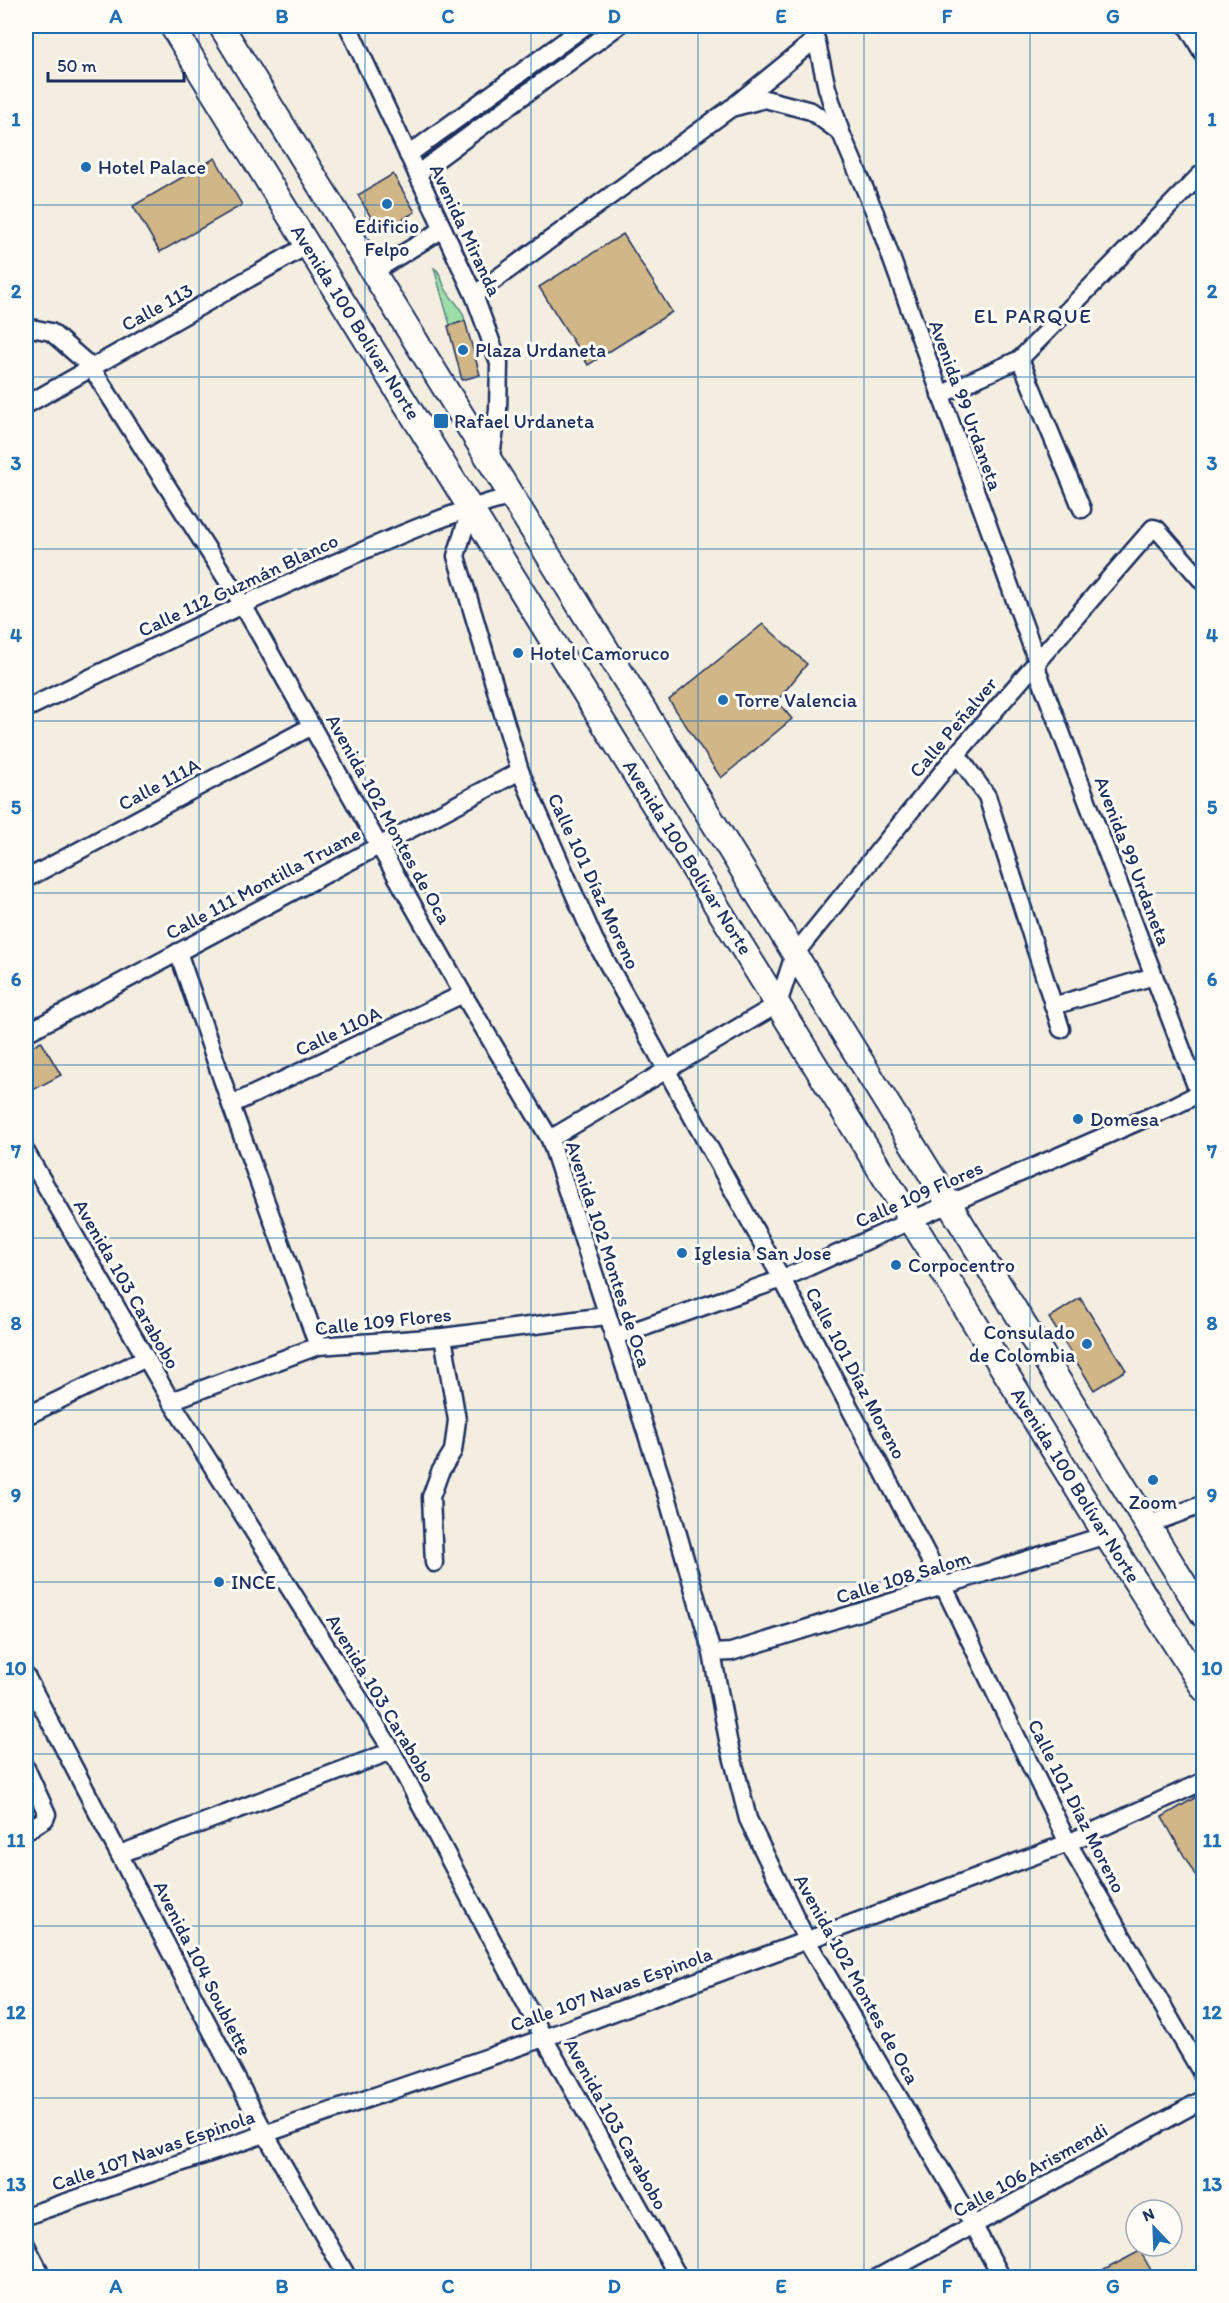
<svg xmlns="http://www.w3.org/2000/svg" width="1229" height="2303" viewBox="0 0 1229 2303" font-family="Itim,sans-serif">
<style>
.green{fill:#9ddfa9;stroke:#5c8784;stroke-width:1.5}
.building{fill:#d1b687;stroke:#1b2f5e;stroke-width:1.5}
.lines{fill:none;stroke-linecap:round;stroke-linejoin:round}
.minor-casing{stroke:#1b2f5e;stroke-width:21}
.secondary-casing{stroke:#1b2f5e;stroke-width:28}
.minor{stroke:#fdfcf7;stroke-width:16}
.secondary{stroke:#fdfcf7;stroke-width:24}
.grid{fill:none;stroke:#1f6fb2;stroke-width:1.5;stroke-opacity:0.55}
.poi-dot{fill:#1f6fb2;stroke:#fdfcf7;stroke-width:2}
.labels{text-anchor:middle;stroke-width:6;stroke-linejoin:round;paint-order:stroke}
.poi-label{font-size:20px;fill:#1b2f5e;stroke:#fdfcf7;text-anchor:start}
.street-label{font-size:20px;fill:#1b2f5e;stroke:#fdfcf7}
.neighbourhood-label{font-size:21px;letter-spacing:1.5px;fill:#1b2f5e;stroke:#fdfcf7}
.neatline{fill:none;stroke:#1f6fb2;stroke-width:2}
.grid-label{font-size:20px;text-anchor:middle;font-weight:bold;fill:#1f6fb2}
</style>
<rect width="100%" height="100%" fill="#f4eee1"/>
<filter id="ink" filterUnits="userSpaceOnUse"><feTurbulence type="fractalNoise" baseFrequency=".0167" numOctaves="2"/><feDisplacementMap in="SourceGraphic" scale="12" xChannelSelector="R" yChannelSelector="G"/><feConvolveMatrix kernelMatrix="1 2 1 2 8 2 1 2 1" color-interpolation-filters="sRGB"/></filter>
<g filter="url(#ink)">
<path class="green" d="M434,268c7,4 7,12 11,20 7,13 17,18 20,33l-15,4z"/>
<g class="building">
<polygon points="215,158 242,205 160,252 133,206"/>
<polygon points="393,174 415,212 380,233 358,195"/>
<polygon points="623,234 672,312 588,365 539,287"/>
<polygon points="465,321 480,375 462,380 448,326"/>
<polygon points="763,624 807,664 777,701 792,719 721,778 669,700"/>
<polygon points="41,1041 61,1075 31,1091 26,1082 26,1050"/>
<polygon points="1080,1298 1126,1370 1094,1390 1049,1318"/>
<polygon points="1203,1793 1203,1889 1162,1817"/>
<polygon points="1140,2251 1155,2277 1091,2277"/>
</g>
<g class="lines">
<defs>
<g id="minor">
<polyline points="348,26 474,295 499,363 498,410 490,462"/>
<polyline points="1187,26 1204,55"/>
<polyline points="736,104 816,39 827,88 841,133"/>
<polyline points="408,155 585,26"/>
<polyline points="417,174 618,26"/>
<polyline points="373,272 443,229"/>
<polyline points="474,295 731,108 765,99 811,111 841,133 875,213 1037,661 1038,672 1199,1094 1204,1102"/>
<polyline points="26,327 51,332 91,367 243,605 463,994 550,1139 667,1496 712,1653 728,1740 748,1819 806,1939 974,2226 1002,2278"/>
<polyline points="1020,359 1082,509"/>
<polyline points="940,395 1020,359 1200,175"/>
<polyline points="26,405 308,245"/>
<polyline points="471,507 456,556 520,771 594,939 782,1279 944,1587 1068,1843 1204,2077"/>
<path d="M26,709c99,-48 198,-97 300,-142 61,-27 121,-54 186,-71"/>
<polyline points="957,754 987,796 1061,1029"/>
<polyline points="26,879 312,726"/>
<polyline points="178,952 231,1105 318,1346"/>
<polyline points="1053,1006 1154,976"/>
<polyline points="26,1033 520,771"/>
<polyline points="231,1105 463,994"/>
<polyline points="550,1139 778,1004 794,955 957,754 1153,528 1157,529 1204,583"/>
<polyline points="26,1152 171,1401 388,1744 544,2038 679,2278"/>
<polyline points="613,1336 636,1330 782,1279 912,1220 1176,1105 1204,1091"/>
<polyline points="171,1401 318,1346 443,1337 606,1316"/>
<polyline points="26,1416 146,1358"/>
<polyline points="1147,1525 1204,1504"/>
<polyline points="434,1563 431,1497 440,1472 453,1451 457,1420 443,1337"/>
<polyline points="712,1653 731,1652 1106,1535"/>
<polyline points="26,1676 266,2135 348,2278"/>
<polyline points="26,1768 47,1814 45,1819 26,1831"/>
<polyline points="120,1854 392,1751"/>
<polyline points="26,2216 544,2038 1068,1843 1204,1781"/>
<polyline points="26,2245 43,2278"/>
<polyline points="877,2278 1204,2099"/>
</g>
<g id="secondary">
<polyline points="172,26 1106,1535 1204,1689"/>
<polyline points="221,26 1204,1616"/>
</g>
</defs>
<use href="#minor" class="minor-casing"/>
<use href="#secondary" class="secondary-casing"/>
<use href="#minor" class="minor"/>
<use href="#secondary" class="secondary"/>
</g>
</g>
<path class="grid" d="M199,26v2252M365,26v2252M531,26v2252M698,26v2252M864,26v2252M1030,26v2252M26,205h1178M26,377h1178M26,549h1178M26,721h1178M26,893h1178M26,1065h1178M26,1238h1178M26,1410h1178M26,1582h1178M26,1754h1178M26,1926h1178M26,2098h1178"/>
<g class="poi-dot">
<circle cx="86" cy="167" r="6"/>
<circle cx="387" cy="204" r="6"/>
<circle cx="463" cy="350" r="6"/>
<rect x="433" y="413" width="16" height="16" rx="3"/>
<circle cx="518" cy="653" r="6"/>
<circle cx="723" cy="700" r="6"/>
<circle cx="1078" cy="1119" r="6"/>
<circle cx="682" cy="1253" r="6"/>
<circle cx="896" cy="1265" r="6"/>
<circle cx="1087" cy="1344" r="6"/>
<circle cx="1153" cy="1480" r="6"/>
<circle cx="219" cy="1582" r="6"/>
</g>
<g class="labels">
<g class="poi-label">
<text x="98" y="174">Hotel Palace</text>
<text x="387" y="233" text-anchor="middle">Edificio<tspan x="387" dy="23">Felpo</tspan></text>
<text x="475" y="357">Plaza Urdaneta</text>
<text x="454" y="428">Rafael Urdaneta</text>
<text x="530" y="660">Hotel Camoruco</text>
<text x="735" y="707">Torre Valencia</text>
<text x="1090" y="1126">Domesa</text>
<text x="694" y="1260">Iglesia San Jose</text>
<text x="908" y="1272">Corpocentro</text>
<text x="1075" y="1339" text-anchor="end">Consulado<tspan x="1075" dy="23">de Colombia</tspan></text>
<text x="1153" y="1509" text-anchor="middle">Zoom</text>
<text x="231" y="1589">INCE</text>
</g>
<g class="street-label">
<text transform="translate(466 230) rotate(65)" y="7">Avenida Miranda</text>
<text transform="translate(157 307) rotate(-29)" y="7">Calle 113</text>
<text transform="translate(356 322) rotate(58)" y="7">Avenida 100 Bolívar Norte</text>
<text transform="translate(966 405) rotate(70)" y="7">Avenida 99 Urdaneta</text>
<text transform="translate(238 585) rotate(-25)" y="7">Calle 112 Guzmán Blanco</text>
<text transform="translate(953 727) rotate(-50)" y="7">Calle Peñalver</text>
<text transform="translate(159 784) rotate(-28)" y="7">Calle 111A</text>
<text transform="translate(389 819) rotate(61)" y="7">Avenida 102 Montes de Oca</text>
<text transform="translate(688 857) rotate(58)" y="7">Avenida 100 Bolívar Norte</text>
<text transform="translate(1133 861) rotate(69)" y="7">Avenida 99 Urdaneta</text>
<text transform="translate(594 881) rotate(65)" y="7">Calle 101 Díaz Moreno</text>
<text transform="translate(263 883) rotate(-28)" y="7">Calle 111 Montilla Truane</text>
<text transform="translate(338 1031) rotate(-25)" y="7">Calle 110A</text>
<text transform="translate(919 1194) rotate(-24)" y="7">Calle 109 Flores</text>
<text transform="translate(609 1254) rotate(72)" y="7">Avenida 102 Montes de Oca</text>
<text transform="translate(127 1284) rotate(60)" y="7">Avenida 103 Carabobo</text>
<text transform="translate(383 1321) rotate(-6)" y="7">Calle 109 Flores</text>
<text transform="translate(856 1373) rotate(62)" y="7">Calle 101 Díaz Moreno</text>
<text transform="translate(1076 1485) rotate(58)" y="7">Avenida 100 Bolívar Norte</text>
<text transform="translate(903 1577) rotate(-17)" y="7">Calle 108 Salom</text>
<text transform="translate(381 1698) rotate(59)" y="7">Avenida 103 Carabobo</text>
<text transform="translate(1077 1806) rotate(63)" y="7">Calle 101 Díaz Moreno</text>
<text transform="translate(203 1968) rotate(63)" y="7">Avenida 104 Soublette</text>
<text transform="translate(857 1979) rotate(61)" y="7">Avenida 102 Montes de Oca</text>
<text transform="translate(611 1989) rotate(-20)" y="7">Calle 107 Navas Espinola</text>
<text transform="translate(616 2124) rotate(61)" y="7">Avenida 103 Carabobo</text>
<text transform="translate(153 2150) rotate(-19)" y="7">Calle 107 Navas Espinola</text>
<text transform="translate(1030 2170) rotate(-29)" y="7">Calle 106 Arismendi</text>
</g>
<g class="neighbourhood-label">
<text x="1033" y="323">EL PARQUE</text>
</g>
</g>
<rect width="1229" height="2303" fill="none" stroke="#fdfcf7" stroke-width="66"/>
<g transform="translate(1154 2228) rotate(337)"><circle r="28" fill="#fdfcf7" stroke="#a3aaba" stroke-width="1.5"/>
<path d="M0-4.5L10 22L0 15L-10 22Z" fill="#1f6fb2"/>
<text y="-9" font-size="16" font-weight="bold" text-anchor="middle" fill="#1b2f5e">N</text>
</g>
<path d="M48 72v9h136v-9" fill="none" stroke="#1b2f5e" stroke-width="3"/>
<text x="57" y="72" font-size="18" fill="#1b2f5e" stroke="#fdfcf7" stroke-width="4.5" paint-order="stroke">50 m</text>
<rect x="33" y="33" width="1163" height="2237" class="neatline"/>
<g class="grid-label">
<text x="116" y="23">A</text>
<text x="282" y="23">B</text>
<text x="448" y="23">C</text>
<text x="614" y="23">D</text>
<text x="781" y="23">E</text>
<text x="947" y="23">F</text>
<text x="1113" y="23">G</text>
<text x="16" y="126">1</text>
<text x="1212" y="126">1</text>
<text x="16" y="298">2</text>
<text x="1212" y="298">2</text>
<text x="16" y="470">3</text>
<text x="1212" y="470">3</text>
<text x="16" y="642">4</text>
<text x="1212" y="642">4</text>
<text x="16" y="814">5</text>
<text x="1212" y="814">5</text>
<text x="16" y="986">6</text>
<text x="1212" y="986">6</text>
<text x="16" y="1158">7</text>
<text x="1212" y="1158">7</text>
<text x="16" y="1330">8</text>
<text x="1212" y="1330">8</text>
<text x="16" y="1502">9</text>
<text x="1212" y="1502">9</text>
<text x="16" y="1675">10</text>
<text x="1212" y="1675">10</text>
<text x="16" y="1847">11</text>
<text x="1212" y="1847">11</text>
<text x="16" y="2019">12</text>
<text x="1212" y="2019">12</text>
<text x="16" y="2191">13</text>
<text x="1212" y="2191">13</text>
<text x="116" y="2293">A</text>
<text x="282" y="2293">B</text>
<text x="448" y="2293">C</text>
<text x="614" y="2293">D</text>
<text x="781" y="2293">E</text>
<text x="947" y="2293">F</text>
<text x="1113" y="2293">G</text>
</g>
</svg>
